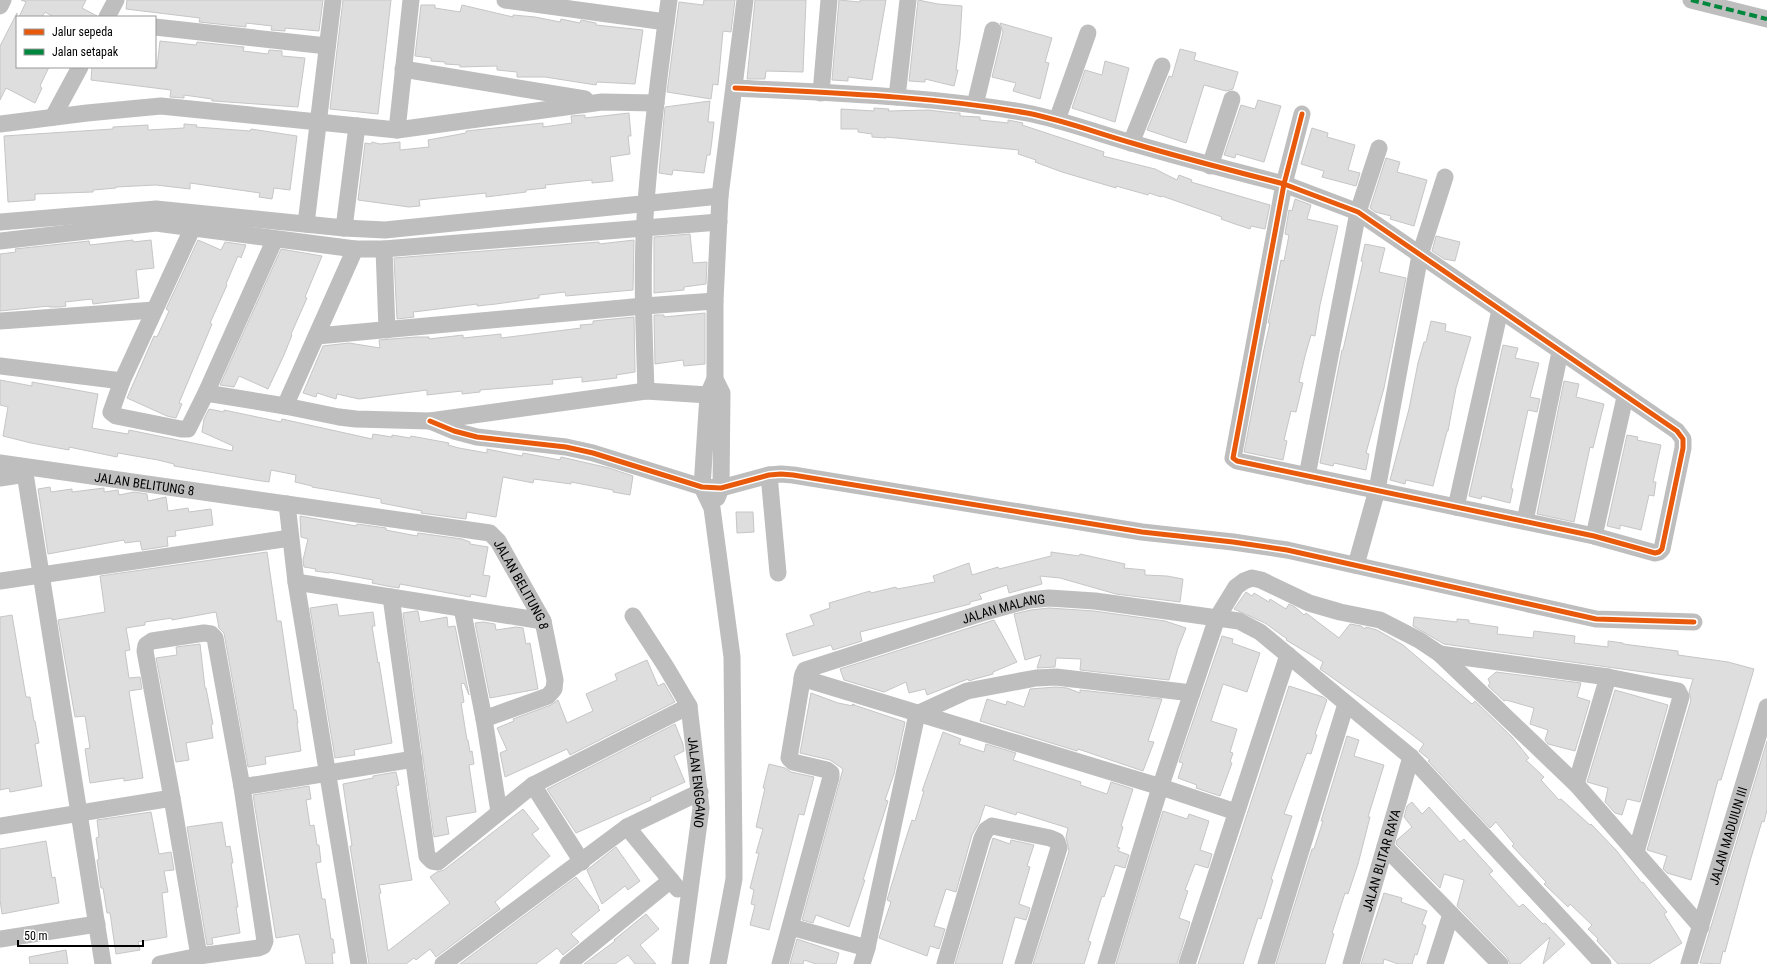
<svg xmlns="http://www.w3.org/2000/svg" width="1767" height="964" viewBox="0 0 1767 964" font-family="'Roboto Condensed',sans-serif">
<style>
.building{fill:#dedede;stroke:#c6c6c6}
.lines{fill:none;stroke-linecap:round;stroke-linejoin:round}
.minor{stroke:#bebebe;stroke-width:17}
.quiet{stroke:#00873e;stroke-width:4;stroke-dasharray:8 4;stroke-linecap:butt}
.cycleway-casing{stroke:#fff;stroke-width:8}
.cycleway{stroke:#e8590c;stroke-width:5}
.labels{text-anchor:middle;stroke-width:3;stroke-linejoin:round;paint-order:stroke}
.street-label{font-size:13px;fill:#000;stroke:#fff}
</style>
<rect width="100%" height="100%" fill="#fff"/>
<g class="building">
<polygon points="21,0 86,0 82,8 97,16 97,17 54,17 45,12 42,17 19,17 26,2"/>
<polygon points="127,0 323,0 319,31 285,28 285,31 271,30 272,26 246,23 246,27 199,22 200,18 126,9"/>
<polygon points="343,0 391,0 378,114 330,109"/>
<polygon points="704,0 735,0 731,32 723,31 718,85 713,84 711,99 667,92 679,2 703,5"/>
<polygon points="755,0 806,0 803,72 766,71 765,79 747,79"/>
<polygon points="839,0 860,2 860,0 886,0 872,80 848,77 848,81 832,80"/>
<polygon points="918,0 938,4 962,6 960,39 956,70 958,70 954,86 925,79 925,82 909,81"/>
<polygon points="421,5 435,5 435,8 460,12 462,5 513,17 513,15 535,17 560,22 561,19 580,23 581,20 596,23 596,25 643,30 635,84 597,82 596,85 545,77 517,77 517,72 497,70 497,66 460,67 460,65 445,64 445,62 431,61 431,58 415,56"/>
<polygon points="17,13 17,67 49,67 40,86 42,88 35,103 6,88 0,100 0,46"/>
<polygon points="1000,23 1052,38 1045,62 1049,63 1040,99 1013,91 1016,83 992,77 1003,32"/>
<polygon points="160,41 196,45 197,42 244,47 243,51 268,54 269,50 282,51 282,56 305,58 298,107 214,101 212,101 212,99 184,95 184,98 170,97 171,90 91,80 92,67 157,67"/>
<polygon points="1180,49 1196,53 1194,60 1238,72 1233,89 1226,91 1204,85 1186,143 1147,130 1169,76 1172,77"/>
<polygon points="1105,61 1129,68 1115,122 1072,108 1085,70 1102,75"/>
<polygon points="1258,100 1281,106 1264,162 1236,154 1235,158 1224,155 1241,105 1255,109"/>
<polygon points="710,101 708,122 714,122 712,140 710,155 707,155 704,173 673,170 672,175 659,173 665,107"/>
<polygon points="874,108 889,109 888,111 928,110 954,113 960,113 960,116 980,117 980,120 1008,123 1008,120 1023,123 1022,125 1104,152 1103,156 1155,169 1177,180 1179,175 1192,180 1191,182 1270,205 1265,229 1251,226 1250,229 1235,224 1221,219 1222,217 1162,196 1161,197 1149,193 1148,195 1116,186 1116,188 1062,172 1035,162 1036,160 1018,154 1019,150 886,137 886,138 872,137 872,134 858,132 858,129 841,129 841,109 874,111"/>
<polygon points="629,113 631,136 628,136 630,154 610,157 613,181 592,183 592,180 545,185 546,188 526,190 526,192 486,197 486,193 419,200 420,206 409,207 358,200 365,143 371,144 372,142 380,144 400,142 400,150 429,147 428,140 466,133 466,131 543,123 543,127 572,123 571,116 585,115 585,118"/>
<polygon points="184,124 197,125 196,127 250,131 251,129 297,136 290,190 274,188 272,199 259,197 260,193 190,183 190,189 156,185 116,187 116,188 93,190 93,192 35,194 35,200 8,202 4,136 113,129 113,127 148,125 148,130 184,128"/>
<polygon points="1312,128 1328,133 1327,137 1355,145 1348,170 1360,173 1356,186 1322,177 1324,171 1301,164"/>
<polygon points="1386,158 1400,162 1397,172 1427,180 1414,226 1390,219 1391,216 1375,212 1370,208"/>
<polygon points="1295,199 1311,205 1307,219 1338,226 1320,305 1315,336 1311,335 1305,356 1299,382 1303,383 1296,412 1291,411 1284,440 1287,441 1283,460 1244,452 1264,349 1270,323 1268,323 1273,300 1281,260 1284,261 1289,235 1285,234 1289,210 1292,211"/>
<polygon points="690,234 693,263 707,262 706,284 684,287 684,290 654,293 654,237"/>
<polygon points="1436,236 1460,242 1455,261 1444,259 1432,251"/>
<polygon points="133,240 133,242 151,240 154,268 136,270 139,298 93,304 92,299 65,302 66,306 61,307 49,307 49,306 0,311 0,254 16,252 15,249 89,241 90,245"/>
<polygon points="198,240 221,250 225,242 246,245 241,258 238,256 226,284 227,285 210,323 212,324 179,403 182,404 176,418 167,416 127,398 154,336 157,337 169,311 166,309"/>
<polygon points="634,240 633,290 566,296 565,292 539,295 539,298 496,304 477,306 477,304 422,311 413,312 414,317 397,319 394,258 599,242 599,244"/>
<polygon points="1365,244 1385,248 1379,272 1406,278 1384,388 1366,453 1369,454 1366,470 1334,463 1333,466 1320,463 1342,350 1343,350 1363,262 1361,261"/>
<polygon points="281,249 322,256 305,297 307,298 291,334 292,335 284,355 268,389 239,376 234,387 220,385"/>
<polygon points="705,313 705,364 684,366 683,360 655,364 654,315 664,315 664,317"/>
<polygon points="634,317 635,372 616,375 617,378 582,382 582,377 552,380 553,384 480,390 480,392 462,394 462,391 427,395 427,390 359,399 337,394 336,399 317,393 316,397 303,393 323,346 349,343 380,348 379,340 416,337 429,337 429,339 463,335 463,338 501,334 501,338 581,328 580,325 593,324 593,321"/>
<polygon points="1431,321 1446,324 1445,331 1471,337 1456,388 1448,431 1447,431 1433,486 1406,480 1405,484 1390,480 1409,409 1418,363 1424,342 1426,342"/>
<polygon points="1503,345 1518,348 1515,358 1539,363 1530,397 1540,399 1537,412 1528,410 1511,488 1513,489 1510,503 1482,496 1481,499 1469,496"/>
<polygon points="0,380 32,386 32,382 98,394 92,428 128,434 129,430 232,451 233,446 202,432 204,419 209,409 224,412 224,410 281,422 282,419 372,439 373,434 392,437 392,435 410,438 411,436 449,443 448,445 459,448 487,453 487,449 522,456 523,453 560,460 561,457 609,468 633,476 630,495 613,492 613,490 571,482 571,484 534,479 533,483 503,477 496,517 467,512 466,519 421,513 422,511 381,503 381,499 312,487 312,486 295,482 296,475 271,470 269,482 255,480 174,466 174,464 158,460 118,453 117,457 69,447 69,450 31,443 3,436 8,407 0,405"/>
<polygon points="1564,381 1579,384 1576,397 1604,404 1593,448 1590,447 1574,522 1537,514"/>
<polygon points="1627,435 1638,437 1637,440 1661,445 1653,482 1656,482 1654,496 1649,495 1641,530 1620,525 1620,529 1607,526"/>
<polygon points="50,487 51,492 72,489 72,492 104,488 104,492 118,490 119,495 134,492 147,494 148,501 166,497 168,511 188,508 189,512 211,509 213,525 175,531 176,536 167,537 168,546 142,550 140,541 125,543 124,540 48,554 38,489"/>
<polygon points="736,512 753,512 754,532 737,533"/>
<polygon points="300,516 356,526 357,524 386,528 386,530 417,536 418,533 462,539 470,542 470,544 488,547 483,575 490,576 486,597 471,594 470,597 400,584 399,588 387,586 372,583 373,580 329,572 329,573 315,571 316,569 304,567 303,560 308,539 301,537"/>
<polygon points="267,552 277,621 281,621 294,710 296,710 298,723 297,723 301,751 265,757 266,764 248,767 224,633 219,628 216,612 172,620 172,618 145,622 145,625 126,628 130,650 125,651 129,678 140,677 142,689 129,691 143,778 124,781 124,778 90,783 85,749 90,748 85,716 75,717 58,620 105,612 100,576"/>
<polygon points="1051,552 1079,556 1080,554 1125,564 1124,568 1145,570 1145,575 1167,576 1183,579 1180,602 1116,594 1060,578 1040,576 1042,584 1009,593 1007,585 979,594 982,599 970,602 970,604 860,632 862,641 833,650 831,645 793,656 786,634 814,625 810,615 830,608 829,603 870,591 871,593 896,587 897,589 935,582 933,576 969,563 972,575 998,567 999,569 1051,556"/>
<polygon points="1246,592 1252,596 1254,593 1269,602 1270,599 1286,609 1289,604 1295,607 1304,615 1306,613 1339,638 1350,624 1361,626 1365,629 1366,627 1377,630 1403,645 1472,704 1475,701 1512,737 1529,758 1526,760 1544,777 1541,780 1559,800 1561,799 1590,825 1591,824 1616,850 1642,883 1643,882 1667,912 1664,914 1682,943 1649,964 1618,964 1597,941 1598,939 1588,929 1592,925 1570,904 1568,907 1544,884 1546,882 1512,846 1514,844 1496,822 1490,828 1428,761 1430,760 1419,751 1424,744 1395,722 1320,669 1323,662 1286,640 1287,639 1265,623 1234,609"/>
<polygon points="337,604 339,616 373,612 375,626 372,626 378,663 379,662 392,743 354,750 355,755 335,758 310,608"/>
<polygon points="1049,608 1094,611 1165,621 1186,628 1178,648 1169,680 1080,670 1081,659 1056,658 1055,667 1037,668 1041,655 1025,660 1014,614 1031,610"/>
<polygon points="416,611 418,611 420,622 447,617 448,627 455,626 469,695 464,683 461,684 464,702 461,703 467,740 468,740 470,752 472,751 474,764 469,765 476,812 446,817 449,834 434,837 403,613"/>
<polygon points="12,615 26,697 30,697 34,721 35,721 39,743 35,744 42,786 10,792 9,788 0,790 0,617"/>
<polygon points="1414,617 1457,622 1457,619 1469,620 1469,623 1498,627 1497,634 1533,638 1534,631 1575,636 1574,643 1608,647 1608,641 1623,643 1623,644 1678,651 1678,655 1728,662 1754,669 1721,780 1718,780 1691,880 1667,873 1663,869 1667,856 1647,850 1691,700 1689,692 1693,679 1444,644 1413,626"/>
<polygon points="994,620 1017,662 993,672 993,674 975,679 969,681 968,679 927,695 925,689 909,693 906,682 884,692 844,680 840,669"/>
<polygon points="483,622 495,624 496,630 516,627 523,628 526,644 530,643 538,689 490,698 475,623"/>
<polygon points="1222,636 1233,639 1232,643 1260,653 1247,692 1223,684 1211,721 1237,729 1230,752 1233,753 1230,762 1232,763 1220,796 1196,788 1197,785 1178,778 1183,763 1179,762"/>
<polygon points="200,644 205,688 206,688 213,724 211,725 213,738 186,743 189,760 176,762 156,658 177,655 176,647"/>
<polygon points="647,660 658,686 664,683 675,702 570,755 567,749 505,777 500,753 507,750 497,728 514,721 513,719 551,705 558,700 567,723 593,711 586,694 617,680 615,674"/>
<polygon points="1496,672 1581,683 1577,697 1590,701 1575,751 1548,744 1545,740 1548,730 1530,724 1534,708 1506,700 1504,701 1488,686 1490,683 1488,679"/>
<polygon points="1289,686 1323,697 1327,700 1315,734 1317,735 1311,754 1307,753 1284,814 1292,816 1271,879 1273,880 1261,919 1258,918 1243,964 1198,964"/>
<polygon points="1056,687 1067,688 1080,693 1080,690 1162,699 1148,741 1154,742 1143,771 1078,749 1077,751 980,721 987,699 1006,705 1007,701 1024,707 1030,689"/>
<polygon points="1615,690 1668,705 1640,802 1627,799 1622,815 1615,813 1605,802 1608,788 1587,782"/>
<polygon points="811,693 838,703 853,706 852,704 855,705 854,705 905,722 894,774 885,800 888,801 887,804 863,880 865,880 849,927 816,915 813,923 802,920 843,769 830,760 800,753"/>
<polygon points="675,724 683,744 684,751 674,756 685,782 650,798 651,800 576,833 547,789"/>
<polygon points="943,732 961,739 959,744 984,752 986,744 1016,753 1013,760 1081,782 1080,785 1107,794 1111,782 1133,789 1121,826 1123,827 1117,847 1120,848 1118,851 1129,855 1125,868 1115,865 1104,897 1102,896 1088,941 1091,942 1084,964 1033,964 1069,851 1066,837 1068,828 1017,812 1016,815 985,805 979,823 972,835 956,892 946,889 934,926 945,929 939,949 930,946 927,956 879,938 891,902 887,900 890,890 907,835 912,820 915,821 924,791 922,791"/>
<polygon points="1347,736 1359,740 1354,756 1384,765 1368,817 1370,817 1358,864 1348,894 1345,893 1332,933 1334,934 1325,964 1276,964 1312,849 1314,849 1323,821 1321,821"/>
<polygon points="1767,741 1767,810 1764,822 1762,821 1750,861 1725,952 1723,951 1720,964 1700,963"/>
<polygon points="769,764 785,768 791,772 814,777 804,815 799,814 769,930 750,925 755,905 751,904 754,890 750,888 759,853 756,853 763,829 756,827 765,788 763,788"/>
<polygon points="396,772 399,785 396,786 412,880 379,885 381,893 379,894 388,951 450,903 430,877 437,872 444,870 523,809 539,829 532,834 550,856 495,902 500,909 436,957 430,949 416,960 414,958 406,964 369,964 350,846 352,846 343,784 373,778 373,776"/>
<polygon points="309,786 311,799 306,800 310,826 314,825 317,845 319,845 321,862 316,863 322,899 325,899 331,939 333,939 335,953 332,953 333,964 306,964 299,934 276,938 253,795"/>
<polygon points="1412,802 1422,814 1429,807 1460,842 1464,839 1493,871 1489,874 1519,907 1523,904 1543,924 1545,923 1565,944 1543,964 1550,937 1520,964 1510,964 1507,957 1457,906 1464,880 1444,874 1440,888 1396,844 1397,840 1412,827 1404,817 1407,806"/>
<polygon points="1163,811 1187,819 1189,814 1209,821 1200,850 1212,854 1208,868 1195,864 1185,890 1188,891 1179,918 1190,922 1177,964 1116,964"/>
<polygon points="151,812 159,854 171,852 174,870 164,871 168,892 162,893 167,937 138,942 140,950 116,954 110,913 107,913 103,888 101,888 97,860 99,859 96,838 99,837 97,820"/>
<polygon points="222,822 226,847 230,846 233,863 231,863 238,907 236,907 240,933 212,938 213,944 207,945 187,827"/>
<polygon points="993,838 1010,844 1011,840 1034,845 1027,866 1030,867 1019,904 1030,908 1026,920 1015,917 1002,964 955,964"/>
<polygon points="46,841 52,878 55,877 59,903 2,914 0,900 0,849"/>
<polygon points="616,847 640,881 628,890 625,886 602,904 587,870"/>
<polygon points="576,877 599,907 598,908 600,910 571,934 579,942 563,955 557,948 536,964 460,964"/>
<polygon points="1384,893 1402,898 1401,902 1427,911 1422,924 1426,926 1417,955 1415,954 1412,964 1398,964 1384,959 1383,964 1361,964"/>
<polygon points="646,914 659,929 640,945 656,964 635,964 628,955 615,964 584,964 615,941 614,940"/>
<polygon points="797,939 839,953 836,964 816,964 804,960 803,964 790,964"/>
<polygon points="66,950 68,964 30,964 29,957"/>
</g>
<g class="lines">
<g class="minor">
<polyline points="505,0 666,22"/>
<polyline points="1691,0 1767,19"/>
<polyline points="0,6 3,0"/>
<polyline points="107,17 116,0"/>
<polyline points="155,27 327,46"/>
<polyline points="403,69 585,99"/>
<path d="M735,88c98,5 196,8 292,25 36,7 70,20 105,30 50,15 101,28 152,41l-51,274 4,3 357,75 61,17 4,-1 3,-3 21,-101v-9l-6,-8 -319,-219 -74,-28 18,-70"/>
<polyline points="821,93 829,0"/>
<polyline points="897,97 908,0"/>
<polyline points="975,105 993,30"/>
<polyline points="53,117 80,67"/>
<polyline points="1057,120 1088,33"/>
<polyline points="0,124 87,113 161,106 397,130 602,102 656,103"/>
<polyline points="397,130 411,0"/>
<polyline points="1131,143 1162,66"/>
<polyline points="1210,166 1232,99"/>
<polyline points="0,222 156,209 344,228 385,230 720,196"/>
<polyline points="306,224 333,0"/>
<polyline points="193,227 122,381 111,412 116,416 181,429 188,429 206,393 275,239"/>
<polyline points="344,228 357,126"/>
<polyline points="0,241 156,223 355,249 384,249 719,222"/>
<polyline points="384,249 387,330"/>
<polyline points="0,321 154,310"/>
<polyline points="317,336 644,306 715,301"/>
<polyline points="0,366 122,381"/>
<polyline points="715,379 708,395 702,487 712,508 732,657 734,856 734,879 718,964"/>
<path d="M646,391c-2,-62 -5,-126 0,-188 5,-68 14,-136 23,-203"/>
<polyline points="206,393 285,406 339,417 356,419 430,421 646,391 708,395 718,394"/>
<polyline points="285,406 355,249"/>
<polyline points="430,421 454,431 477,437 566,447 593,453 702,487 721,488 769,475 781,474 793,475 1142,532 1233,542 1287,550 1596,619 1694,622"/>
<path id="s1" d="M0,463l490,70 8,8 45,80 12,59 -1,9 -6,7 -64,23"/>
<polyline points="24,467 103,964"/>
<polyline points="769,475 778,573"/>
<polyline points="1307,476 1358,212 1379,148"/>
<polyline points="0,478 26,474"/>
<polyline points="717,498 721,488 722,393 715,379 715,301 720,196 745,0"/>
<polyline points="287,504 296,582 359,964"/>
<polyline points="1456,507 1500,310"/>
<polyline points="1525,521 1560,352"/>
<polyline points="1594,536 1625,397"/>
<polyline points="1356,565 1377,490 1420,255 1445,177"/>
<polyline points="0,581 290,538"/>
<polyline points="296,582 543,621"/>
<polyline points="391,597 427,856 432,861 438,862 533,785 689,706"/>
<polyline points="462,608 484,719 499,812"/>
<path id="s2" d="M633,616l33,51 23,39 12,102 -21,156"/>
<polyline points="1440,654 1608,677 1678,691 1681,697 1636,852"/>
<polyline points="802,678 1161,787 1236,812"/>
<polyline points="1576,784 1608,677"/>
<polyline points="533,785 582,862"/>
<polyline points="242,787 414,759"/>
<polyline points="0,826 172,798"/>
<polyline points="627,827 678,889"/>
<polyline points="1385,847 1500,964"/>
<polyline points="791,927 867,948"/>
<polyline points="0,939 97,924"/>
<polyline points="160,964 199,956 258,948 263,946 265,941 242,787 215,638 211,634 204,633 152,641 146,645 145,651 172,798 199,956"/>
<polyline points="443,964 627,827 700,792"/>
<polyline points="568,964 671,880"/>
<path id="s3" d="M780,964l51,-187v-4l-4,-3 -34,-8 -4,-4 14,-84 2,-4 180,-58 44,-12 20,-2 46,3 144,20 21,11 151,125 192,207"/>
<polyline points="862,964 867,948 917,714 967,691 1036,678 1056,677 1192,693"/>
<polyline points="945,964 982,838 986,830 992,826 1050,838 1057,841 1059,848 1023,964"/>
<polyline points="1106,964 1158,794 1217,618 1236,587 1244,581 1252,578 1261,580 1309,603 1340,612 1380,620 1419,640 1440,654 1576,784 1701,927"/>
<polyline points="1187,964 1288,655"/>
<polyline points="1266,964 1346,704"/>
<path id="s4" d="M1351,964l60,-207"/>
<polyline points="1435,964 1451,914"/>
<path id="s5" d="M1689,964l78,-257"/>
</g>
<polyline class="quiet" points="1691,0 1767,19"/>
<defs>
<g id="cycleway">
<path d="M735,88c98,5 196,8 292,25 36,7 70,20 105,30 50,15 101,28 152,41l-51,274 4,3 357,75 61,17 4,-1 3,-3 21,-101v-9l-6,-8 -319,-219 -74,-28 18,-70"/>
<polyline points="430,421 454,431 477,437 566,447 593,453 702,487 721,488 769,475 781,474 793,475 1142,532 1233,542 1287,550 1596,619 1694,622"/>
</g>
</defs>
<use href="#cycleway" class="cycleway-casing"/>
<use href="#cycleway" class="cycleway"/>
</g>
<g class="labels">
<g class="street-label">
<text dy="5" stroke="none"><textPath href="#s1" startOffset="146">JALAN BELITUNG 8</textPath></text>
<text dy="5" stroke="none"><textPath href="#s1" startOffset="556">JALAN BELITUNG 8</textPath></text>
<text dy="5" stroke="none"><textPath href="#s3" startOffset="541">JALAN MALANG</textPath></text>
<text dy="5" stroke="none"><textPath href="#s2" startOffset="183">JALAN ENGGANO</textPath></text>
<text dy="5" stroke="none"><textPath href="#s5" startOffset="134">JALAN MADUIUN III</textPath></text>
<text dy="5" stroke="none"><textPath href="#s4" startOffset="108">JALAN BLITAR RAYA</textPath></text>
</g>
</g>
<rect x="16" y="16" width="140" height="52" fill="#ffffff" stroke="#999999"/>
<rect x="24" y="29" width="20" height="6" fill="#e8590c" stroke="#999999"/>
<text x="52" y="36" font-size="12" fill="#000000">Jalur sepeda</text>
<rect x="24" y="49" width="20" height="6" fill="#00873e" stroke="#999999"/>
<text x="52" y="56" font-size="12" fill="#000000">Jalan setapak</text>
<path d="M18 940v6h125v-6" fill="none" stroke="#000000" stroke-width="2"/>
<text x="24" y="940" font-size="12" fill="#000000" stroke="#ffffff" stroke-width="3" paint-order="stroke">50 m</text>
</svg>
